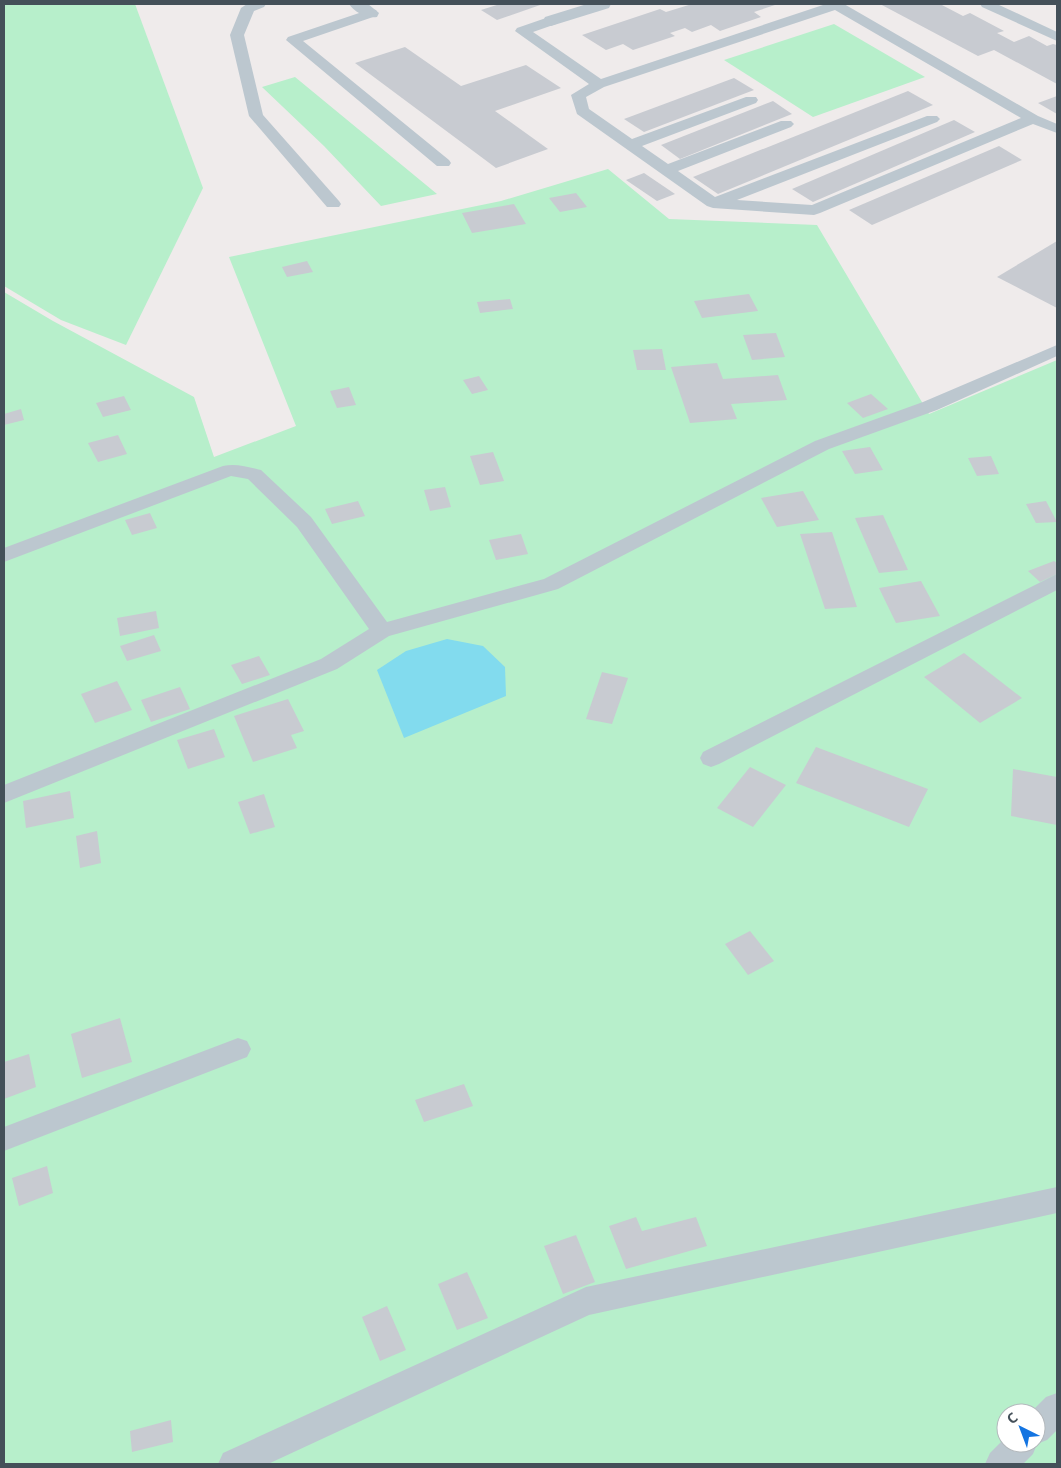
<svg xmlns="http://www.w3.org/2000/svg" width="1061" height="1468" viewBox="0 0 1061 1468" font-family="'Open Sans',sans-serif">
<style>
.green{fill:#b7efcb;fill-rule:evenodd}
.water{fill:#82dbee}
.building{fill:#c8cbd1}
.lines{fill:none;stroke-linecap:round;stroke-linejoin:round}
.lane{fill:#bcc7cf;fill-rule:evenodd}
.street{fill:#bcc7cf;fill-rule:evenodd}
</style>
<rect width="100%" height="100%" fill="#efebeb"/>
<g class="green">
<polygon points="4,4 135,4 203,188 126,345 61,320 4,286"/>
<polygon points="834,24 925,77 813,117 724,60"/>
<polygon points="295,77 437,194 381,206 324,146 262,87"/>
<path d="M608,169l61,50 148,6 112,189 128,-54v1104h-1053v-1172l49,29 141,76 20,60 82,-31 -67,-169 272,-56zM1006,1413h30v30h-30z"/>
</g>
<polygon class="water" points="447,639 483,646 505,667 506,696 404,738 377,670 406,651"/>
<g class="building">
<polygon points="500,4 543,4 497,20 481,10"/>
<polygon points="692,4 778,4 754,12 761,17 720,31 711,25 692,32 685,28 670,33 675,36 633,50 623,44 606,50 582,35 660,9 666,12"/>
<polygon points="880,4 940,4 963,16 970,13 1004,31 997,33 1014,42 1029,36 1047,46 1053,44 1057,45 1057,84 994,50 978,56"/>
<polygon points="405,47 461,86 526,65 561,88 495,111 548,149 496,168 355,63"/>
<polygon points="734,78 754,90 644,132 624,119"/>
<polygon points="908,91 933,105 718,194 693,177"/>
<polygon points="1057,96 1057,114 1038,103"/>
<polygon points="773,101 792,114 680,159 661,145"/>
<polygon points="954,120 975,132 813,202 792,189"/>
<polygon points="999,146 1022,160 872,225 849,210"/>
<polygon points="644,173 675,194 657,201 626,180"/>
<polygon points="576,193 587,207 560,212 549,198"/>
<polygon points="514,204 526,224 472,233 462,213"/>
<polygon points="1057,241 1057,308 997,277"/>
<polygon points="307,261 313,272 287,277 282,267"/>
<polygon points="749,294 758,311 702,318 694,301"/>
<polygon points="510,299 513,309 480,313 477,302"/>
<polygon points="776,333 785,357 752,360 743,335"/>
<polygon points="662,349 666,370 637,370 633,350"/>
<polygon points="717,363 723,379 778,375 787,400 731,404 737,419 690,423 671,367"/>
<polygon points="479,376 488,390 472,394 463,380"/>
<polygon points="349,387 356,405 337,408 330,391"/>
<polygon points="871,394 888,409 863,418 847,403"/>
<polygon points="124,396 131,410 103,417 96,403"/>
<polygon points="21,409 24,420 4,425 4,414"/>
<polygon points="118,435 127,454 98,462 88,443"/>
<polygon points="870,447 883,470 855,474 842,451"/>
<polygon points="493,452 504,481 480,485 470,456"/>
<polygon points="991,456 999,474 977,476 968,458"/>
<polygon points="445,487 451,507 430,511 424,490"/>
<polygon points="803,491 819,520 777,527 761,498"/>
<polygon points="358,501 365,516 332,524 325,509"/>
<polygon points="1046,501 1057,522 1036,523 1026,504"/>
<polygon points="150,513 157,528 132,535 125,520"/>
<polygon points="883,515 908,570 879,573 855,518"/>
<polygon points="832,532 857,607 825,609 800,534"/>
<polygon points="521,534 528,554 496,560 489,540"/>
<polygon points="1054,561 1057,563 1057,574 1040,582 1028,571"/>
<polygon points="921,581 940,616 896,623 879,588"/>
<polygon points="156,611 159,628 120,636 117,618"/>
<polygon points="154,635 161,651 127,661 120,646"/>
<polygon points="964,653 1022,698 980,723 924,677"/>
<polygon points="259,656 270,675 242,684 231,665"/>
<polygon points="602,672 628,678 612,724 586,719"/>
<polygon points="117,681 132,710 95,723 81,694"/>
<polygon points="180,687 190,709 151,722 141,700"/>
<polygon points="288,699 304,731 291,735 297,748 253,762 234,716"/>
<polygon points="214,729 225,757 188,769 177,740"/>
<polygon points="816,747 928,789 909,827 796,783"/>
<polygon points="750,767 786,785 753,827 717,808"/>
<polygon points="1013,769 1057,777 1057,825 1011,816"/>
<polygon points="70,791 74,818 26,828 23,801"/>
<polygon points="264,794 275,827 250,834 238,802"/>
<polygon points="97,831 101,863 80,868 76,836"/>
<polygon points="750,931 774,961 748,975 725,944"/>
<polygon points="120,1018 132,1062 82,1078 71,1034"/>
<polygon points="29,1054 36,1087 4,1099 4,1062"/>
<polygon points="464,1084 473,1106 424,1122 415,1100"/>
<polygon points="47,1166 53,1193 19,1206 12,1178"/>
<polygon points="636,1217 642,1231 696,1217 707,1246 626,1269 609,1226"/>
<polygon points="576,1235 595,1282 563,1294 544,1246"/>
<polygon points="467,1272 488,1318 457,1330 438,1284"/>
<polygon points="387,1306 406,1350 380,1361 362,1317"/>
<polygon points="171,1420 173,1442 132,1452 130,1431"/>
</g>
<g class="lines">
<g class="lane">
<polygon points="247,4 266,4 264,7 254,11 244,35 263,115 339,201 341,204 339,207 327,207 249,116 230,35 241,8"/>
<path d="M826,4h18l194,112 19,8v9l-24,-9 -213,89 -6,2 -101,-7 -6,-2 -130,-92 -6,-19 18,-11 -74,-53 2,-3 29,-10h10l2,3 -2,3 -23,8 68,47zM835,10l186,108 -209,87 -75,-5 200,-78 3,-3 -3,-3h-10l-212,81 -37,-26 113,-44 3,-3 -3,-3h-10l-113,43 -26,-18 114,-43 2,-3 -2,-3h-10l-114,42 -43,-30 -3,-12 18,-10z"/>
<polygon points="980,4 997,4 1057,32 1057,41 982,7"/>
<polygon points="371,9 376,10 378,13 376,16 303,41 449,160 451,163 449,166 437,166 286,40 288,37"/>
<path d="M1057,345v11l-120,54 -108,39 -271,140 -169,47 -52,33 -333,134v-18l317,-126 48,-30 -72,-102 -49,-48 -17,-3 -227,86v-14l219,-82c12,-3 26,1 38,4l50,47 76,105 157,-43 271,-138 108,-39z"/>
<polygon points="1057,574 1057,590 719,764 711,767 703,764 700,758 703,752"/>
<polygon points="238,1038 247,1041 251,1049 247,1057 4,1151 4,1127"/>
<polygon points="1057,1187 1057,1213 589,1315 268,1464 218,1464 223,1453 586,1287"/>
<polygon points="1057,1393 1057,1430 1047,1440 1037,1444 1033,1454 1023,1464 985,1464 990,1453 1006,1437 1006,1443 1036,1443 1036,1413 1030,1413 1046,1397"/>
</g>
<g class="street">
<path d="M349,4h19l11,9 -2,4c-10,2 -23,-5 -28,-13z"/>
<polygon points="587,4 611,4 609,8 551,26 545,25 543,21 545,17"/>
</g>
</g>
<rect width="1061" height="1468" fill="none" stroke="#445059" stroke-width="10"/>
<g transform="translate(1021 1428) rotate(318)"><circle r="24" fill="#ffffff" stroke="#b4b9bd"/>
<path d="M0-4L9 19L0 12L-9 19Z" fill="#1374e1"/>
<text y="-8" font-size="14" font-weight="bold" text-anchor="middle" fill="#445059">С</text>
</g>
</svg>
